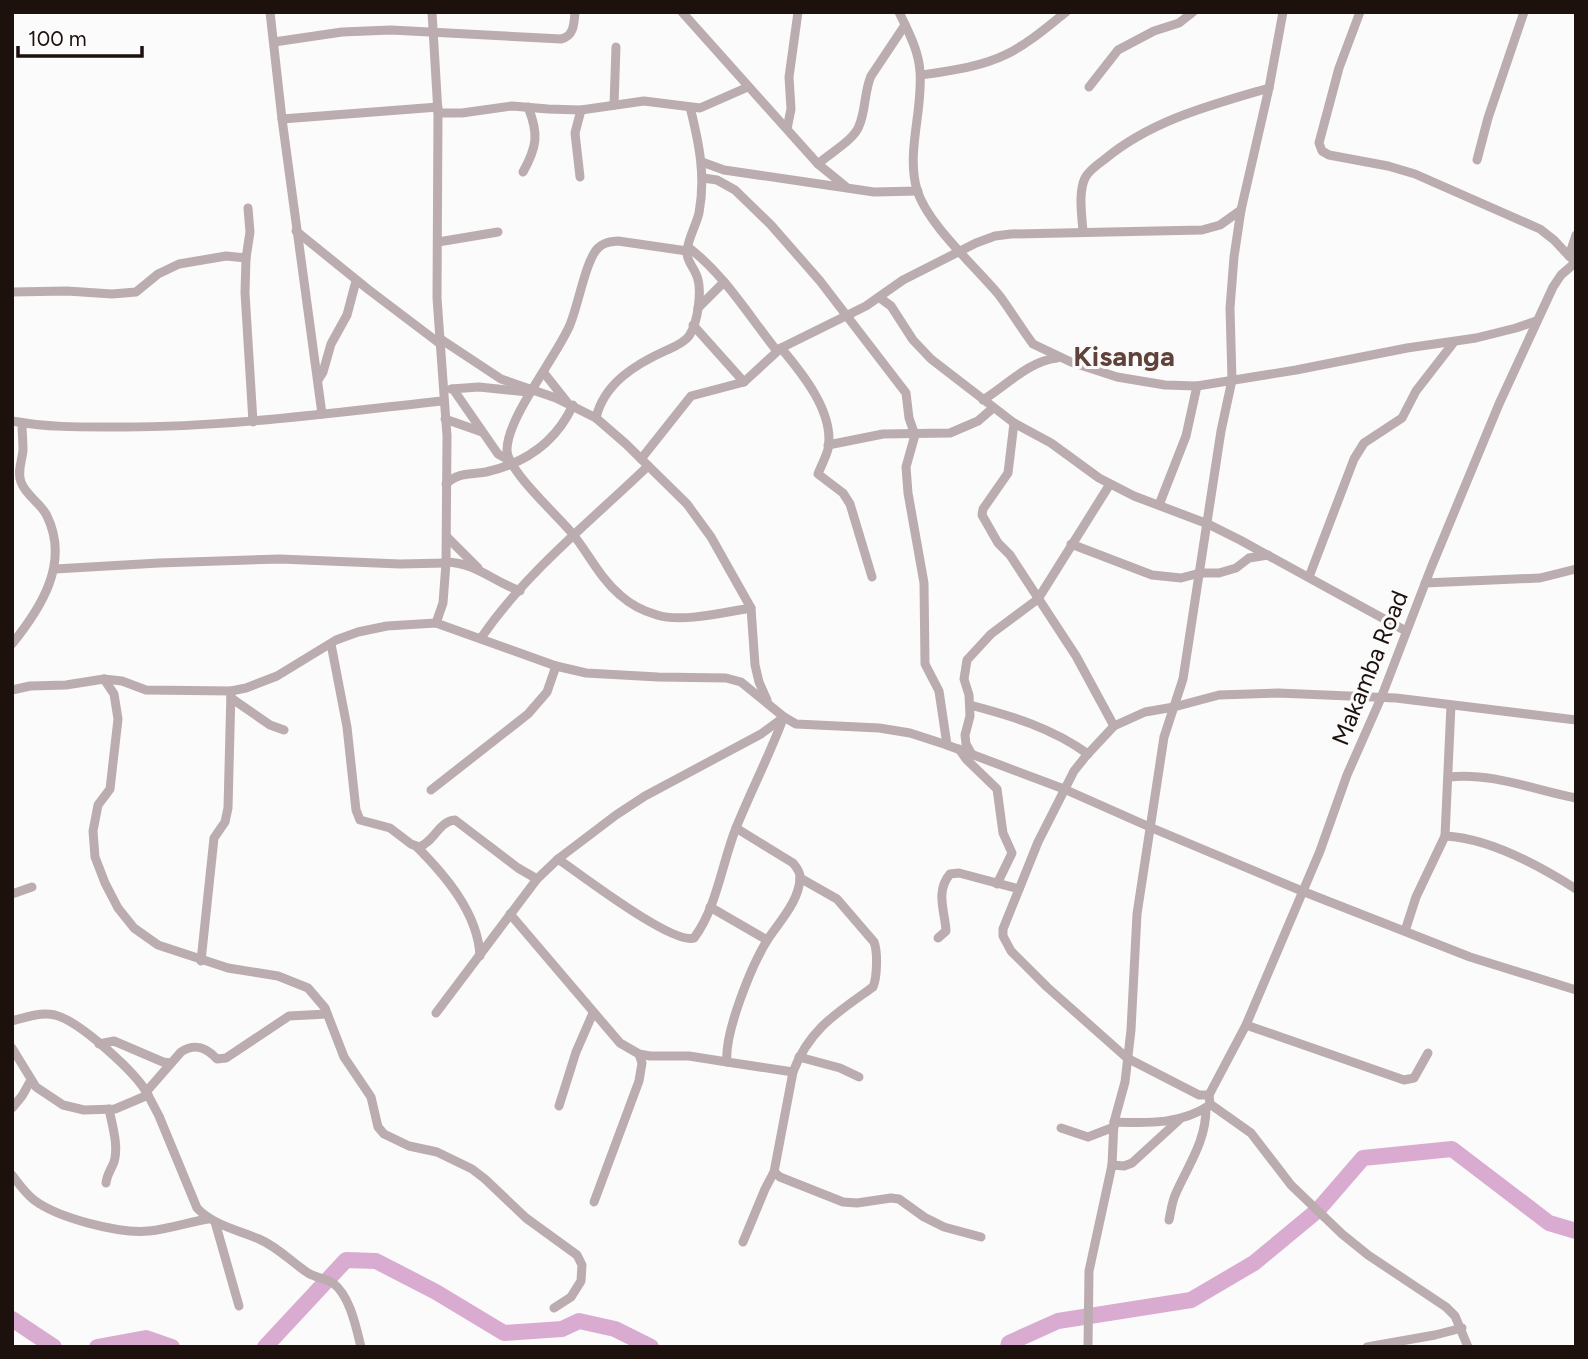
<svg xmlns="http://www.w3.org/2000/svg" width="1588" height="1359" viewBox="0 0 1588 1359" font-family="Figtree,sans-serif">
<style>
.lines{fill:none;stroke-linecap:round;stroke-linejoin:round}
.river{stroke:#d9abd0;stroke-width:16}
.street{stroke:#bbacaf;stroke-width:9}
.labels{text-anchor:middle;stroke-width:6;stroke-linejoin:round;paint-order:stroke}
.street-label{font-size:24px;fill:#1d110e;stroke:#fbfbfb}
.quarter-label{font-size:28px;font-weight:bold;fill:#5f433b;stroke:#fbfbfb}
</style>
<rect width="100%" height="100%" fill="#fbfbfb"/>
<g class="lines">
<g class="river">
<polyline points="12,1319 54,1347"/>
<polyline points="97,1347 146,1338 172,1347"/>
<polyline points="265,1347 346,1260 376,1261 436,1292 504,1333 562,1329 579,1321 615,1329 651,1347"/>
<polyline points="1008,1347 1009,1343 1058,1321 1191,1300 1254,1263 1318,1210 1363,1158 1452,1149 1549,1223 1576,1231"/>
</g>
<g class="street">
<polyline points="270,12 282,119 322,414"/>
<polyline points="432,12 438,113 437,298 447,436 446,563 443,603 436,623"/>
<polyline points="682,12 818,164 845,186"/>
<path d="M899,12c9,19 20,39 21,60 3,39 -14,80 -3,118 11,35 58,76 82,105 12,16 22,33 34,49l38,18 46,15 48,8 32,1 99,-16 111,-22 69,-10 40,-10 20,-7"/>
<polyline points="1360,12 1339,68 1319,143 1322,151 1329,155 1388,166 1415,174 1540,229 1554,240 1569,256"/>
<path d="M274,42l68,-10 49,-2 170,9c13,-3 13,-15 14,-27"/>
<path d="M921,75c28,-4 60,-8 86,-21 22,-11 40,-27 59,-42"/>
<polyline points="1089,87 1118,50 1154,31 1179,23 1193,12"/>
<polyline points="614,105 616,47"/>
<polyline points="438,113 462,113 512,106 548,109 581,110 644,101 700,108 748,87"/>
<polyline points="282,119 438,107"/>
<polyline points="787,129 791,109 789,77 798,12"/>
<polyline points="1477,160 1488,118 1524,12"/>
<polyline points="702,162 724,170 874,192 918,191"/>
<path d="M818,164c12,-11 36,-24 41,-38 7,-16 5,-34 12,-50l34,-51"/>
<path d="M523,172c14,-25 16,-38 5,-65"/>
<polyline points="580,177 575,133 581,110"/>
<polyline points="703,178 717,180 735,190 771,225 820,281 906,393 909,418 915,435 906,467 908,493 924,583 925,664 939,691 947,745"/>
<polyline points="248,208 250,232 246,258 245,293 253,422"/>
<polyline points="296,231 369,290 439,343"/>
<path d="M1083,232c-1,-16 -5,-39 2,-54 4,-8 13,-14 20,-19 47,-39 106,-54 164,-71"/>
<polyline points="438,242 498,232"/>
<path d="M688,247c36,27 61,69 89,104"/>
<path d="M687,251l-69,-10c-8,1 -14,1 -20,7 -13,13 -20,60 -29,79 -15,33 -62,91 -62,123 0,20 50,65 64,82 17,20 28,45 49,63 11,10 23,16 37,20 25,8 68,-3 94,-7"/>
<polyline points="12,292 67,291 112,294 136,292 158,274 179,264 226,256 246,258"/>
<polyline points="880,298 891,306 913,340 931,359 1014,423 1051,443 1099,478 1134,496 1208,524 1240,540 1406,631"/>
<polyline points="698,308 724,282"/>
<polyline points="693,325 744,382"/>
<polyline points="439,338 501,379 556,398 596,418 626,444 687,504 711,537 751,608 755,665 759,682 767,700"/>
<path d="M781,348c21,25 54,65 47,101 -2,8 -7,17 -10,25l25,19 7,11 22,73"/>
<polyline points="544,373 567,402"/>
<polyline points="318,380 323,372 331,344 347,315 356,281"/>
<polyline points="451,389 479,387 528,392"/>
<polyline points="453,389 498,454 509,460"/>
<path d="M983,400c24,-15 46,-39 74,-42"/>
<path d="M596,418c8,-35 40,-54 71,-68 7,-3 17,-7 22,-14 9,-13 14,-48 7,-62 -3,-7 -8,-12 -9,-20 -1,-12 9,-28 12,-41 7,-37 0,-70 -9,-106"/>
<polyline points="445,419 482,432"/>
<path d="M12,421c39,7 73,6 112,6 107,0 213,-15 319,-26"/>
<polyline points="1014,423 1008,473 983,509 982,515 998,543 1010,555 1076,656 1114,726"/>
<polyline points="828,445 883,434 950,433 978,421 993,408"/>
<polyline points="641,459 691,396 744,382 781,348 866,306 903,280 976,243 995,236 1011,234 1202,230 1220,225 1241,210"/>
<path d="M446,484c12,-12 24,-9 40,-12 40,-9 70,-30 87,-67"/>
<polyline points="1159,505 1186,436 1197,386"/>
<polyline points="447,537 478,568"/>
<polyline points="1071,544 1152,575 1181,578 1200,573 1219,573 1236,568 1249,558 1268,555"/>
<path d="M446,562c31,1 46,19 74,29"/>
<polyline points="55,569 159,563 280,559 400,564 446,563"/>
<polyline points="1309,577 1354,459 1364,443 1402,418 1416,391 1454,342"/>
<polyline points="1425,583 1540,578 1576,569"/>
<path d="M481,638c45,-66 110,-117 167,-172"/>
<path d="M12,644c29,-36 58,-81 35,-128 -6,-13 -21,-20 -26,-34 -4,-10 1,-21 2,-32 0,-9 -1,-18 -1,-27"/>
<path d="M331,644l16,83 9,83 4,10 30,8 21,16 8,3c15,-5 20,-26 36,-27l63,48 19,11"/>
<polyline points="104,679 114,694 118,719 110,789 98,805 93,831 95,857 105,883 118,908 134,928 158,945 228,968 278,976 308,988 325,1008 344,1057 371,1097 378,1127 384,1134 409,1146 437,1152 472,1169 485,1179 526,1218 577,1255 582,1265 581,1281 571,1297 554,1308"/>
<polyline points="12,690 30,686 66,685 104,679 122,681 146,690 231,691 246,688 277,676 336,640 358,632 387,626 436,623 556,666 586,673 658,677 726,678 741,682 784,717 796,724 879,728 910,733 947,745 1064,789 1152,828 1302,891 1470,957 1576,990"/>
<polyline points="231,698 270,725 284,730"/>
<path d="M970,705c42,11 82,23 118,49"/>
<polyline points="959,749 966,759 997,789 1003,833 1012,853 997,884"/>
<polyline points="971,753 966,744 965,735 970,716 969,695 964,679 967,660 991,634 1038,599 1110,484"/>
<path d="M1449,777c42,-5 86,13 127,21"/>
<polyline points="431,790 528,714 547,692 556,666"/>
<path d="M736,828l57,35c3,4 7,8 7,14 0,23 -20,44 -32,62 -16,25 -44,94 -41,123l66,10"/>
<path d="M1445,836c43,2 95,30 131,53"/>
<path d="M416,846c29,29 62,67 64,110"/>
<path d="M558,859c22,15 114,86 136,79 23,-31 28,-75 42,-110 15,-37 33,-72 47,-109"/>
<path d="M800,878l37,21 37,43c4,10 3,36 -1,45 -35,25 -64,42 -80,85l-19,100 6,5 63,25 14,1 34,-5 8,1 25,18 20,10 37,10"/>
<polyline points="12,894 32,887"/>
<polyline points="710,907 767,940"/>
<polyline points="510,914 620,1043 639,1054 650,1056 689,1056 727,1062"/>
<polyline points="1405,931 1416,897 1445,836 1451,705"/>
<path d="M938,938l8,-7c-1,-20 -11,-39 4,-57l9,-1 60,16"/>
<polyline points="201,961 214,838 225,822 228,808 231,691"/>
<polyline points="436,1013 537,879 558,859 616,815 645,796 761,734 784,717"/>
<path d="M12,1021c14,-4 28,-9 43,-6 24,6 82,58 93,80"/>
<polyline points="1246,1025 1404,1080 1414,1078 1428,1053"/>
<polyline points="99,1044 114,1041 163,1062 171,1063"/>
<path d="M12,1048l24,39 27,18 21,5 31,-1 33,-14 11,21 38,92c16,17 41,22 62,31 19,8 32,23 49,34 8,5 17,5 25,10 17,13 23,44 28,64"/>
<polyline points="799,1057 840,1068 859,1077"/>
<path d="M146,1092l35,-40c14,-9 25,-5 36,7l9,-1 63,-42 38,-2"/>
<polyline points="1209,1095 1246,1025 1320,851 1347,775 1381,698 1431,568 1499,404 1553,287 1561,275 1576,262 1569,256 1576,235"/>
<polyline points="559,1106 576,1052 593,1013"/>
<polyline points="12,1108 22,1096 31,1080"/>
<path d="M1114,1122c33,1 66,3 96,-17"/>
<polyline points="1061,1128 1088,1137 1114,1127"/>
<polyline points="1112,1165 1124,1166 1132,1163 1179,1120"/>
<path d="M12,1175c7,9 13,18 22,25 24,18 85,34 115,31 20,-2 40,-9 59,-12"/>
<path d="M106,1183c1,-9 5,-13 8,-21 5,-16 -2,-37 -5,-53"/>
<polyline points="594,1202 639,1081 642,1063 639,1054"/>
<path d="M1169,1220c2,-9 3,-19 7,-27 13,-29 30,-52 30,-85"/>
<polyline points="215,1222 239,1306"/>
<polyline points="743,1242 765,1189 774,1172"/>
<polyline points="1088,1347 1089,1271 1112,1165 1114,1122 1125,1082 1131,1030 1137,914 1164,737 1183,679 1221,431 1232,380 1230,308 1234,257 1241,210 1269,88 1283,12"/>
<polyline points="1367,1347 1435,1335 1462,1328"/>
<polyline points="1468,1347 1455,1316 1446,1307 1368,1255 1342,1234 1291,1185 1251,1133 1210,1104 1209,1095 1199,1095 1127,1058 1047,987 1011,951 1003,936 1003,929 1038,842 1074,771 1086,756 1114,726 1145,712 1174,707 1219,695 1278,693 1396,698 1576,720"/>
</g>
</g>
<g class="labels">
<g class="street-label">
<text transform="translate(1370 668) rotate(-68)" y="8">Makamba Road</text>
</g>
<g class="quarter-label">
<text x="1124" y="366">Kisanga</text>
</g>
</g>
<rect width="1588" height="1359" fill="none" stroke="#1d110e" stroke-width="28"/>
<path d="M18 46v10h124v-10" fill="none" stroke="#1d110e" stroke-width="3.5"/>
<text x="28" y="46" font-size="21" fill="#1d110e" stroke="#fbfbfb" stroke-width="5" paint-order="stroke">100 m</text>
</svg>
